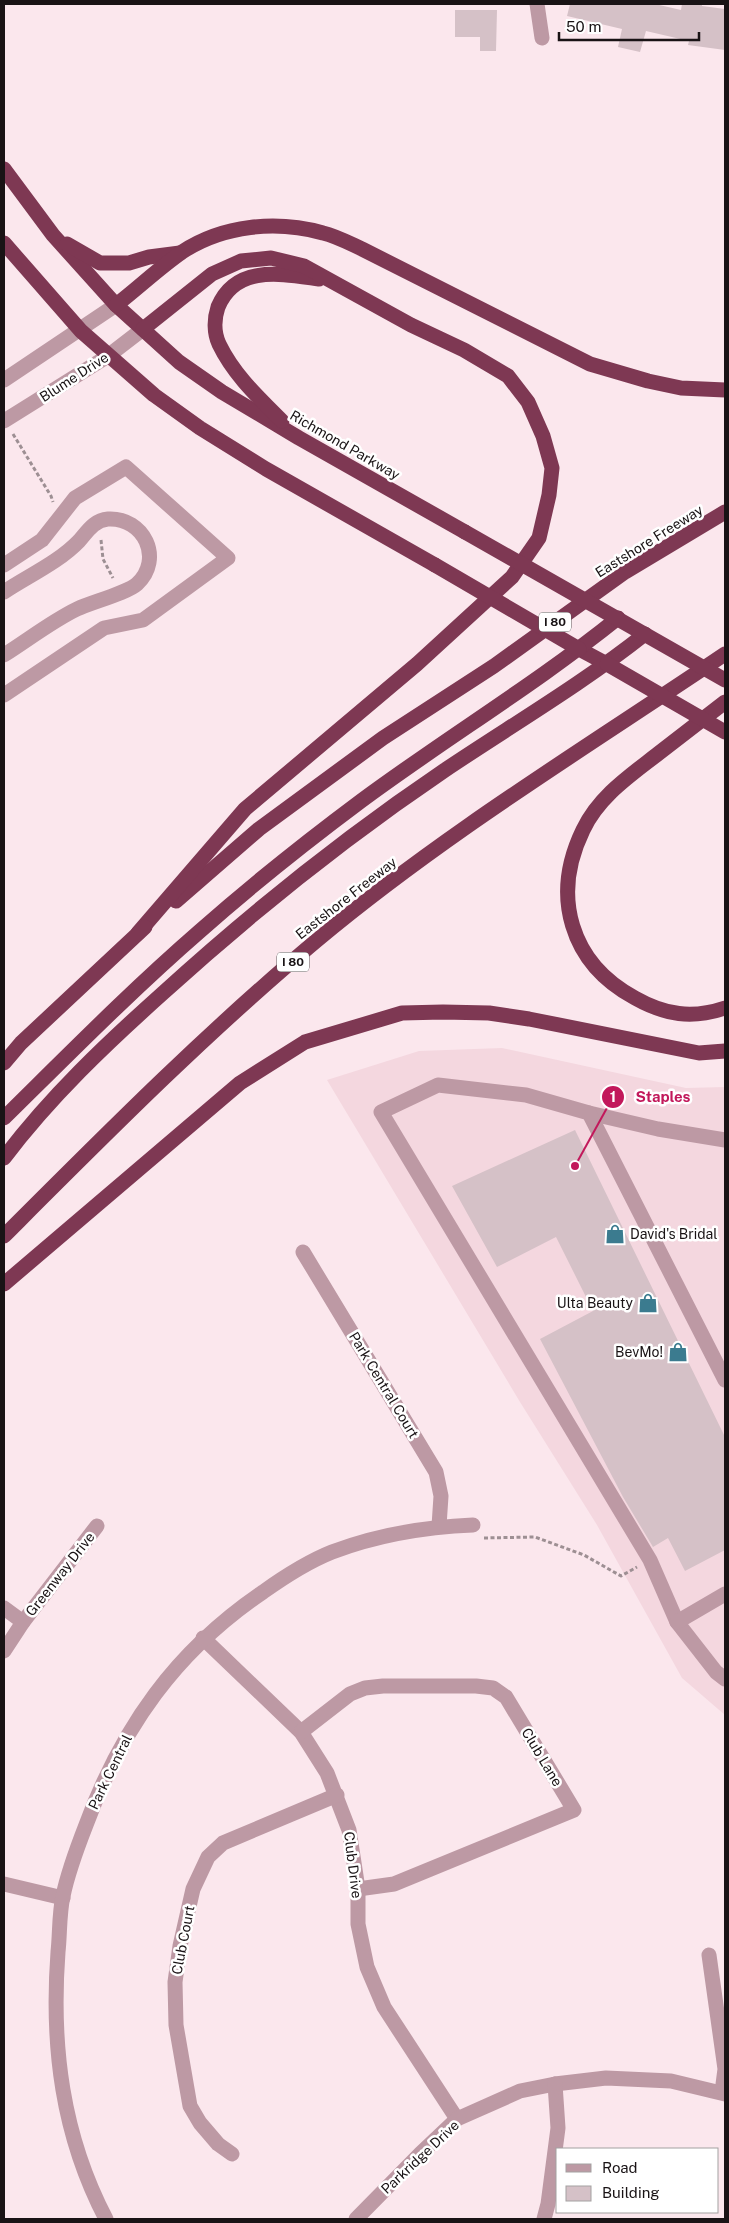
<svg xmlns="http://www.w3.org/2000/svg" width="729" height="2223" viewBox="0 0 729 2223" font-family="'Public Sans',sans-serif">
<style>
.built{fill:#f4d7df}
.building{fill:#d5c1c7}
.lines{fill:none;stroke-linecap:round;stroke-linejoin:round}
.path{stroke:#9d8f93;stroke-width:3;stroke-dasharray:4 2.5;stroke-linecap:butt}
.minor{stroke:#bd99a4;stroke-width:15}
.highway{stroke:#7e3853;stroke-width:15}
.highway-bridge{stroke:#7e3853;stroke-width:15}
.labels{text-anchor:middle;stroke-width:5;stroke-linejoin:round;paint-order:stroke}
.shield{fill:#fff;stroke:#5e5a5b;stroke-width:1}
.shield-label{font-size:12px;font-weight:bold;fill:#191315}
.street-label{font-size:14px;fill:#191315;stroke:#fff}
.poi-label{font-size:14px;fill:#191315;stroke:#fff;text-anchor:end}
.leader{fill:none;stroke:#c2185b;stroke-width:2}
.callout-dot{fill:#c2185b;stroke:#fff;stroke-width:2}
.mark-label{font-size:15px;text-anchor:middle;font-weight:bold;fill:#fff}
.callout-label{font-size:15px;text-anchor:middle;font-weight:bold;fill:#c2185b;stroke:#fff;stroke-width:5;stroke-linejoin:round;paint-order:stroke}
</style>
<rect width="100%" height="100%" fill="#fbe7ed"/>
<polygon class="built" points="502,1048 686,1088 725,1087 725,1715 682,1678 597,1525 520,1402 327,1080 419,1051"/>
<g class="building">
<polygon points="570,4 655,4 681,10 682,4 702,4 702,6 725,9 725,50 688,45 689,41 646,31 640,52 618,47 622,29 567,16"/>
<polygon points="455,10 497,10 496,51 480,51 480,37 455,37"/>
<polygon points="575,1130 725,1437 725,1550 685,1571 668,1538 653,1547 623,1497 540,1339 593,1311 556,1237 497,1267 452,1186"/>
</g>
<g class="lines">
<g class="path">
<polyline points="13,434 51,496 53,502"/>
<polyline points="101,540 103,559 113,578"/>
<polyline points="484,1538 535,1537 584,1555 621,1576 637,1567"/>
</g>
<g class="minor">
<polyline points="537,4 542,38"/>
<polyline points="4,380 116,305"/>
<polyline points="4,421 108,356 143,329"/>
<polyline points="4,565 42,540 75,498 126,467 228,558 143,620 104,628 4,695"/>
<path d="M4,592c24,-16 55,-30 75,-51 8,-9 15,-21 29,-22 36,-2 56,40 29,65 -10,9 -45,18 -60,25 -25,12 -49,31 -73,46"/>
<polyline points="589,1113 658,1129 725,1140"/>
<polyline points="303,1252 436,1472 441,1496 439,1526"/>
<polyline points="725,1380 589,1113 526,1095 438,1085 381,1112 650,1560 677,1622 716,1672 725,1679"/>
<polyline points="4,1608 23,1622"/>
<polyline points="677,1622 725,1594"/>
<polyline points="203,1638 301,1732 327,1773 349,1830 358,1889 358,1924 367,1967 384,2007 457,2119"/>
<polyline points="4,1651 23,1622 97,1526"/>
<polyline points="301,1732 350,1694 365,1688 383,1686 476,1686 493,1688 506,1697 574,1810 394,1884 358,1889"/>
<polyline points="4,1884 63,1898"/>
<polyline points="709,1955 725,2069 722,2092"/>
<polyline points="232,2154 218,2144 200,2123 190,2106 176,2025 175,1982 180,1946 193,1889 208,1857 223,1843 337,1795"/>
<path d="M106,2219c-44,-84 -55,-173 -48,-267 2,-18 1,-38 5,-56 5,-24 14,-48 23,-71 36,-98 90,-174 177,-233 21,-15 44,-30 69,-40 45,-17 92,-25 141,-27"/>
<polyline points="356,2219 420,2154 457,2119 520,2091 555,2084 606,2078 671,2081 725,2094"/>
<polyline points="544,2219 548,2204 558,2128 555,2084"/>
</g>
<g class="highway">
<polyline points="4,169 53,235 116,305 179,362 222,392 299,438 465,532"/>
<polyline points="4,243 81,331 154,395 200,428 266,469 435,565"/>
<polyline points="67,244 100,263 129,263 149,257 180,253"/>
<path d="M116,305c22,-17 43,-37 66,-53 41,-27 94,-32 141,-19 13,3 26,10 39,16l228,115 58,17 33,7 44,2"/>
<path d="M282,421c-24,-24 -48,-46 -63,-77 -5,-11 -5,-25 -1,-37 18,-43 64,-33 101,-28"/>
<polyline points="579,649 607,664"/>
<path d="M725,702c-22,17 -44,34 -66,51 -28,22 -60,43 -76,77 -32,66 -13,133 52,168 30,17 57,21 90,10"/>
<polyline points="176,901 259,829 383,738 494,666 625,572 725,512"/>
<polyline points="138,933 245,809 417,664 512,577 539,538 549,495 552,468 543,436 528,402 508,376 464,350 411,325 304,266 271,258 241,261 212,274 143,329"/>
<polyline points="4,1063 21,1043 145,927"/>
<path d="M4,1118c64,-63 128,-128 196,-187 52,-46 106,-89 161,-130 85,-63 175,-117 257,-183"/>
<path d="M4,1158c46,-61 102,-114 159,-165 89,-81 183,-156 282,-223 67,-45 137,-86 200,-136"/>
<path d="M4,1236c101,-101 202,-203 312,-295 128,-107 271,-194 409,-287"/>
<polyline points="4,1284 240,1083 305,1042 402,1013 443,1012 489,1013 529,1019 699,1053 725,1051"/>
</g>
<g class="highway-bridge">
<polyline points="465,532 725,680"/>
<polyline points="435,565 579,649"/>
<polyline points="607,664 725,732"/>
</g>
</g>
<defs>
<symbol id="shop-bare" viewBox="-9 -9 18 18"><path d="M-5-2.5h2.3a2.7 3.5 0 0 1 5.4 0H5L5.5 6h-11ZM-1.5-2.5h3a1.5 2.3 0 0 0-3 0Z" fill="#3b7b8f" stroke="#fff" stroke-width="2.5" paint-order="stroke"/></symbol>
</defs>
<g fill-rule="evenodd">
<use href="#shop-bare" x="601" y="1220" width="28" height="28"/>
<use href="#shop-bare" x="634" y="1289" width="28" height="28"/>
<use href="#shop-bare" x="664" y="1338" width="28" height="28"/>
</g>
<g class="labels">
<g class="shield">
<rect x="539" y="612.5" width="32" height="19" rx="4"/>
<rect x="277" y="952.5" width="32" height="19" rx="4"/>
</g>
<g class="shield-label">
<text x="555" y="626">I 80</text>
<text x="293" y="966">I 80</text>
</g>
<g class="street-label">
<text transform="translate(74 377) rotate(-33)" y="5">Blume Drive</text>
<text transform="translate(345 445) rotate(30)" y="5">Richmond Parkway</text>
<text transform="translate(649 541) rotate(-32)" y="5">Eastshore Freeway</text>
<text transform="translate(346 898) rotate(-38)" y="5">Eastshore Freeway</text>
<text transform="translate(384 1385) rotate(59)" y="5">Park Central Court</text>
<text transform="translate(60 1574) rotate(-52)" y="5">Greenway Drive</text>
<text transform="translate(542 1757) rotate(59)" y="5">Club Lane</text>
<text transform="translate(110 1772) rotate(-64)" y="5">Park Central</text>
<text transform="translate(353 1865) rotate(83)" y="5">Club Drive</text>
<text transform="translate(183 1940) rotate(-79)" y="5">Club Court</text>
<text transform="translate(420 2157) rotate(-43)" y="5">Parkridge Drive</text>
</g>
<g class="poi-label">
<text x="630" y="1239" text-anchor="start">David's Bridal</text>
<text x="633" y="1308">Ulta Beauty</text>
<text x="663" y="1357">BevMo!</text>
</g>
</g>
<path class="leader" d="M575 1166L613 1097"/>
<g class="callout-dot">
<circle cx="575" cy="1166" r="5"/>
<circle cx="613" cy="1097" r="12"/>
</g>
<g class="mark-label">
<text x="613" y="1102">1</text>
</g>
<g class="callout-label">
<text x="663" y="1102">Staples</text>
</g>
<rect width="729" height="2223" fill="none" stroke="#191315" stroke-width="10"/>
<rect x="556" y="2148" width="162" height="65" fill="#ffffff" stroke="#a3a1a1"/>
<rect x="566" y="2164" width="25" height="8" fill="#bd99a4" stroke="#a3a1a1"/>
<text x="602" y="2173" font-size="15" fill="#191315">Road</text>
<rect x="566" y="2186" width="25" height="15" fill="#d5c1c7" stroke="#a3a1a1"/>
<text x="602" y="2198" font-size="15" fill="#191315">Building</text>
<path d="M559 32v8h140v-8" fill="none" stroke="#191315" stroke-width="2.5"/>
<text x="566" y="32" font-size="15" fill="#191315" stroke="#ffffff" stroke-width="4" paint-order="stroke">50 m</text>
</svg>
